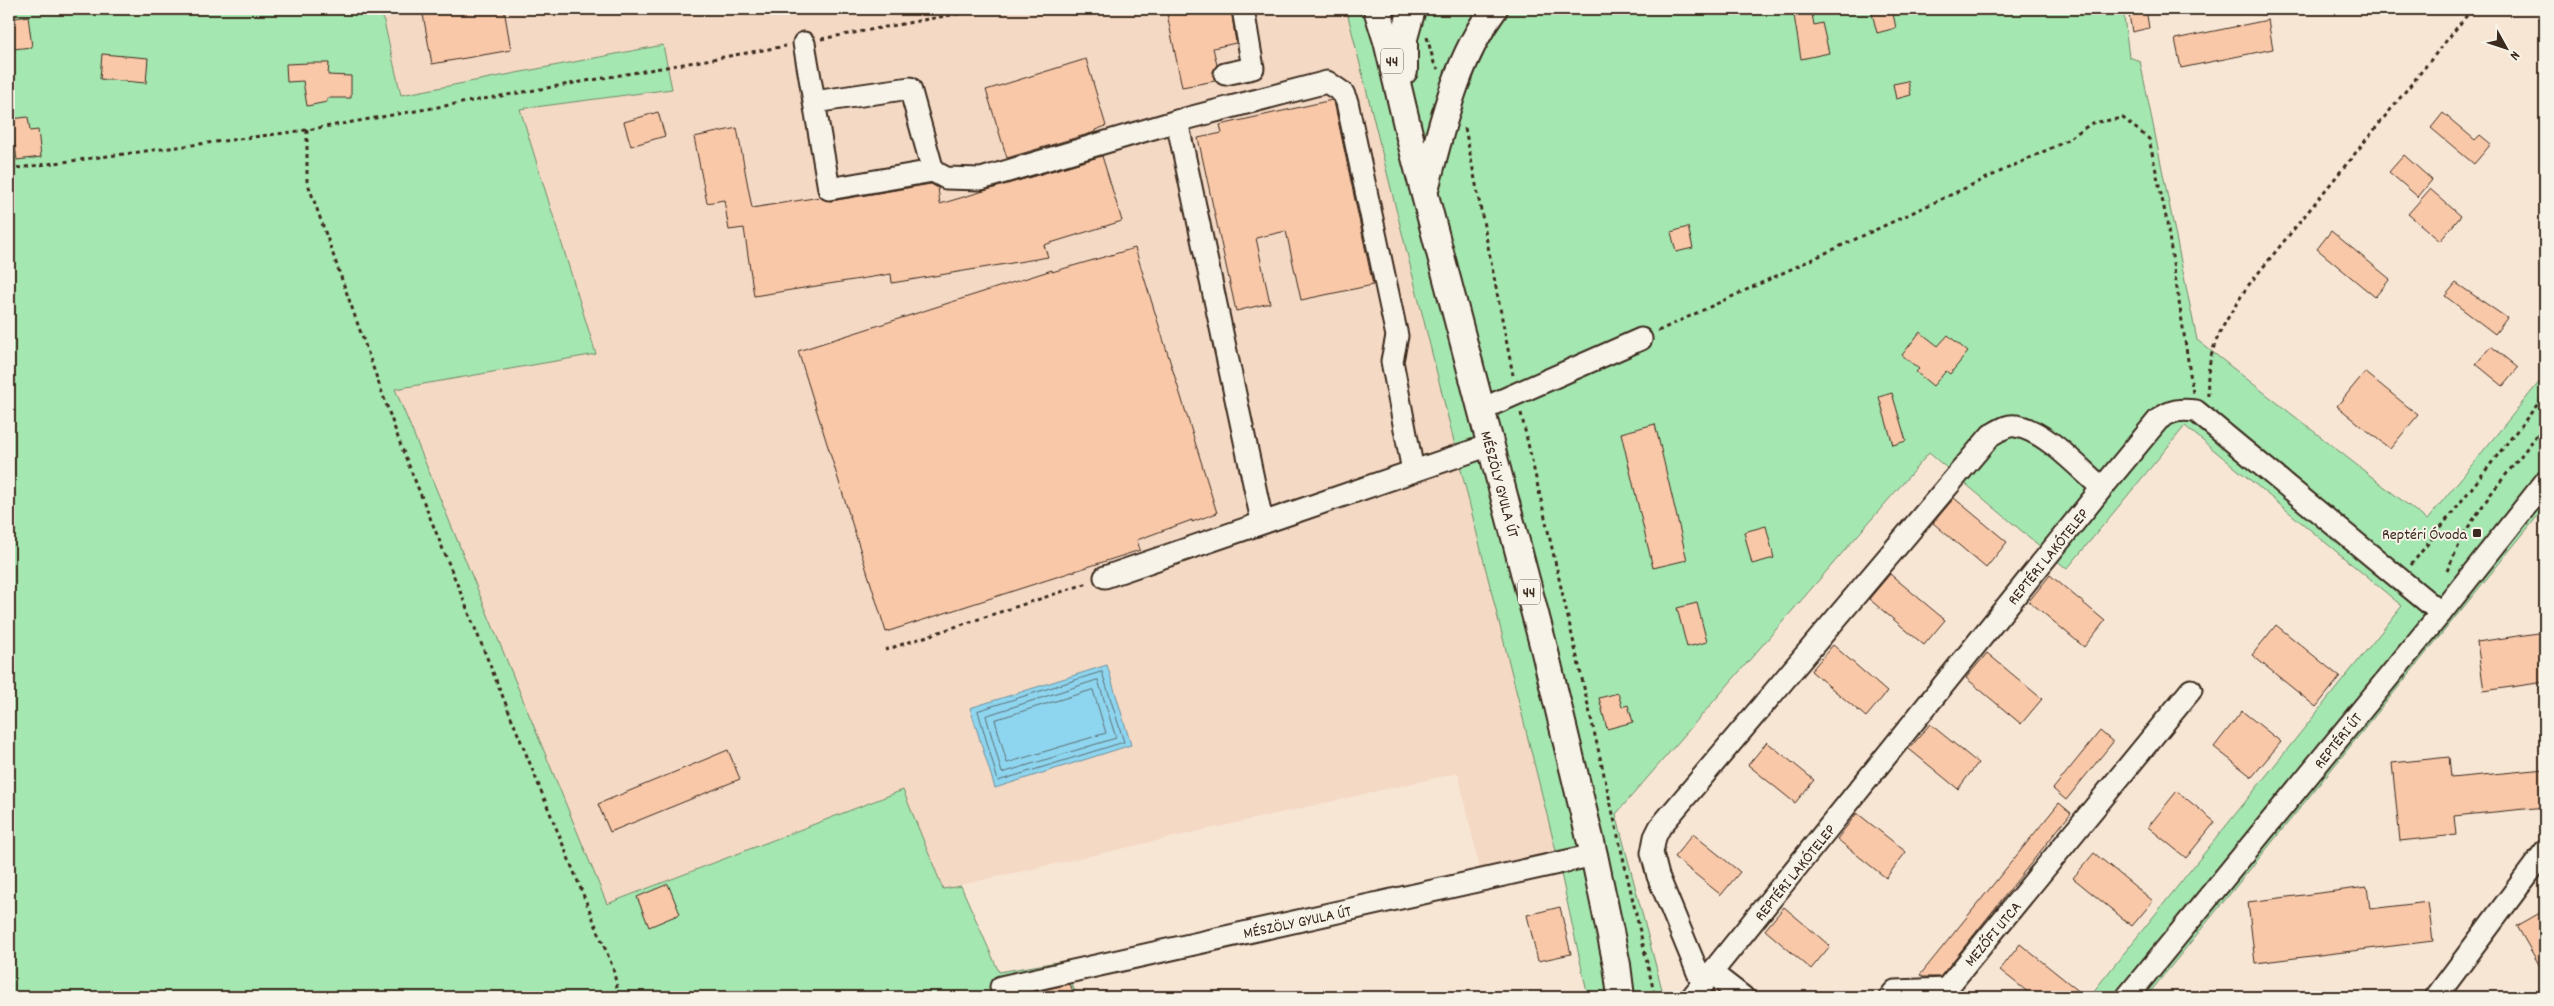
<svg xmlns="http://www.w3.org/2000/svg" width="2554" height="1006" viewBox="0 0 2554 1006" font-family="Dekko,sans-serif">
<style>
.built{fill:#f4d9c5}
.green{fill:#a5e7b1;stroke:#708868}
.water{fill:#8ed5ef;stroke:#6d919b}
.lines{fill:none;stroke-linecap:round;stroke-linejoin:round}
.shore{stroke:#5c6e72;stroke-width:1}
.building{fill:#f9c8a8;stroke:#3b2a1e}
.minor-casing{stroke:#3b2a1e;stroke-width:25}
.major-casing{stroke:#3b2a1e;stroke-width:30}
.path{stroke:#3b2a1e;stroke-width:3;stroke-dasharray:4 4;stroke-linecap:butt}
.minor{stroke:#f7f3e8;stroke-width:21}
.major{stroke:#f7f3e8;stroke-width:26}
.poi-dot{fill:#3b2a1e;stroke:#f7f3e8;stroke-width:2}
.labels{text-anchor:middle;stroke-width:4;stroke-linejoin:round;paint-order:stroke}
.shield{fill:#f7f3e8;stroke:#73665b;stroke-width:1}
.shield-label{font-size:15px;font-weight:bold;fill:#3b2a1e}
.street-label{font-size:16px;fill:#3b2a1e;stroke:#f7f3e8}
.poi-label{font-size:16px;fill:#3b2a1e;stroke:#f7f3e8;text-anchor:end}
</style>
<rect width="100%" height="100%" fill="#f8e6d5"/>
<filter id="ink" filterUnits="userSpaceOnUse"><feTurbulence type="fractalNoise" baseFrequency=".02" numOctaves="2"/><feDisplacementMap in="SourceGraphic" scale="10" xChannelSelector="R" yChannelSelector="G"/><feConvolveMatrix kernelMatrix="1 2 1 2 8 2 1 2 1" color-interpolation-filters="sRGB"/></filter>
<g filter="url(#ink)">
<polygon class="built" points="381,9 889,9 889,11 903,9 1343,9 1347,12 1556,851 1480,870 1458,773 943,889 902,790 607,904 394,388 596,354 520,109 672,89 663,45 401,95"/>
<g class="green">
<polygon points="9,9 381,9 401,95 663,45 672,89 520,109 596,354 395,389 607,904 903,790 943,889 961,886 999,972 1063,961 1077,997 9,997"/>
<polygon points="1343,9 2123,9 2129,57 2140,61 2197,340 2427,520 2545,375 2545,507 2146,997 2089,997 2402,606 2185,426 2067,569 1929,453 1616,814 1664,997 1588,997 1556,851 1347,12"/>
</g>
<polygon class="water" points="1107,665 1131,745 995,788 970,708"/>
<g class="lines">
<g class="shore">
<polygon points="1102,672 1124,742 998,781 978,711"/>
<polygon points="1098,680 1116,738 1002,773 986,716"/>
<polygon points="1093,690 1106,733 1007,763 995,720"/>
</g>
</g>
<g class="building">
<polygon points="422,9 504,9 511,50 432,64"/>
<polygon points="1166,9 1231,9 1236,43 1213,48 1217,65 1213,71 1215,81 1182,87"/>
<polygon points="1793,9 1811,9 1814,25 1822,23 1829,53 1801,59"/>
<polygon points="1871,9 1892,9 1896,28 1877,33"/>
<polygon points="2128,9 2146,9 2149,28 2132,32"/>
<polygon points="28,16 32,47 13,49 9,19"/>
<polygon points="2268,20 2273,49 2181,68 2175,39"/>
<polygon points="102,54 148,58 146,83 100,79"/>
<polygon points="1086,59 1106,126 1095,130 1095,132 1007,158 986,90"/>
<polygon points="310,63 329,63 328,75 351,76 351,98 327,98 327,102 307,106 303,81 287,82 286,64"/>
<polygon points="1908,81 1911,95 1896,99 1893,84"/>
<polygon points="1332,100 1335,106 1373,285 1301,300 1286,231 1256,238 1270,303 1236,311 1198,138 1222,133 1220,125"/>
<polygon points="658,112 665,136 631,146 624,122"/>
<polygon points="2443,113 2475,140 2480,135 2491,144 2474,164 2431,128"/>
<polygon points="28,117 30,131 38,130 41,157 17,160 11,119"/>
<polygon points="737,128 752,208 820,197 831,201 931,184 938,188 940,204 1102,156 1122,221 1044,245 1048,257 892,283 891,274 754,296 744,228 729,230 724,200 707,203 694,137"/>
<polygon points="2404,155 2432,180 2418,197 2389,172"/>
<polygon points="2430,189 2461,216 2440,241 2408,214"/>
<polygon points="1688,227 1693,248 1676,252 1671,232"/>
<polygon points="2331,231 2390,279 2375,297 2317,249"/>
<polygon points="1135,248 1217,513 1192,522 1192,520 1137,540 1140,550 886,632 798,351 1052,270 1052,272"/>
<polygon points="2456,283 2507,318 2495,334 2445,296"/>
<polygon points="1920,332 1938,346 1948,335 1968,352 1950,374 1946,371 1933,386 1916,372 1919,369 1902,355"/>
<polygon points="2491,346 2518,368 2503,386 2476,364"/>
<polygon points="2365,372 2418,415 2390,449 2337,406"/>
<polygon points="1892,393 1906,441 1893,445 1879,397"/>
<polygon points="1655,424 1687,560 1653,568 1621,433"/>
<polygon points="1954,498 2007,542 1986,568 1933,523"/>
<polygon points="1766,526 1774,558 1752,564 1744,532"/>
<polygon points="1890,574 1945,620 1924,645 1869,599"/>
<polygon points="2050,575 2105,621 2084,647 2029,601"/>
<polygon points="1697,603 1707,642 1687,647 1677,608"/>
<polygon points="2276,625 2340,677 2316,707 2252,655"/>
<polygon points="2545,632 2545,682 2484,691 2477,642"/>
<polygon points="1833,645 1887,692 1866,717 1811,671"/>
<polygon points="1987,653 2042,699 2021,724 1966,678"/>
<polygon points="1618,693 1622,707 1628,705 1633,722 1607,729 1599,698"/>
<polygon points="2242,711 2281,742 2252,777 2214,747"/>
<polygon points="1930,724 1978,763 1958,789 1909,749"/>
<polygon points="2100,731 2113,742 2066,800 2053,789"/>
<polygon points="1767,742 1814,780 1795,803 1748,765"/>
<polygon points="728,750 740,779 610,832 598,804"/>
<polygon points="2449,757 2451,778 2545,769 2545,807 2454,816 2456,835 2400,841 2392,763"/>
<polygon points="2177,791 2215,822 2186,858 2148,827"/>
<polygon points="2059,803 2071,813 1945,971 1940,977 1923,977 1920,975"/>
<polygon points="1857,813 1906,852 1886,878 1837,839"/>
<polygon points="1693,834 1740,872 1721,895 1674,857"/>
<polygon points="2094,853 2153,901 2132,926 2073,878"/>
<polygon points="668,884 680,914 649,927 637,897"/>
<polygon points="2367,887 2370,909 2428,902 2433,941 2255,963 2248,902"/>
<polygon points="1560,907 1571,954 1538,961 1527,915"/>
<polygon points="1784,907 1830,946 1811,969 1765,930"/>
<polygon points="2545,910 2545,975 2517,926"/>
<polygon points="2020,944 2086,997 2034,997 2000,970"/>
<polygon points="1070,984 1075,997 1026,997 1039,991"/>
</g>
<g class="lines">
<defs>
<g id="minor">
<polyline points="804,43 829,189 933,171 946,178 981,179 1177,121 1327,82 1343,93 1347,102 1397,336 1392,361 1413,471"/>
<polyline points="1225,74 1253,68 1243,9"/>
<polyline points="814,102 910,88 933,171"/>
<polyline points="1177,121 1262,521"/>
<polyline points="1482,409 1641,339"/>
<polyline points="1105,577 1490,445"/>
<polyline points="1712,973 1743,997"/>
<path d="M1703,985l-45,-109 -6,-23 3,-16 5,-10 331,-392c8,-4 16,-11 25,-9 29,4 64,43 86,62"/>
<polyline points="1001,987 1594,855"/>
<path d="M1692,997l410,-509 56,-68c13,-10 22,-11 38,-9l245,202"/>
<polyline points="1890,997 1895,991 1946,989 2191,690"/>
<polyline points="2127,997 2441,613 2545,482"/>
<polyline points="2436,997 2545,851"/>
</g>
<g id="major">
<polyline points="1377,9 1387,41 1411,142 1544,648 1594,855 1617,965 1621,997"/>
<polyline points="1404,71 1404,38 1412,9"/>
<path d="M1425,189c17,-62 30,-127 69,-180"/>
</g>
</defs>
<use href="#minor" class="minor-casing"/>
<use href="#major" class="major-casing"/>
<g class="path">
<polyline points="1427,37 1434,63 1438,69"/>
<polyline points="821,39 983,9"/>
<polyline points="1465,128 1513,375"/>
<polyline points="307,130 307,181 401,446 613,968 619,997"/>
<polyline points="9,169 307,130 786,46"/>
<polyline points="1658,331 2062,143 2092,123 2123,118 2149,139 2166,217 2193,393"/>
<path d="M2208,396c-3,-48 15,-70 39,-109l225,-278"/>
<polyline points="1521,413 1655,997"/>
<polyline points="2411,565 2545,395"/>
<polyline points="2447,571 2465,532 2490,495 2545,425"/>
<polyline points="885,650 1088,583"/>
<polyline points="976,997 985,994"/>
</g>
<use href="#minor" class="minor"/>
<use href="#major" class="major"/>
</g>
</g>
<rect class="poi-dot" x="2472" y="528" width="10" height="10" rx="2.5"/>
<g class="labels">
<g class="shield">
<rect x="1381" y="48.5" width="22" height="25" rx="4"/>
<rect x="1518" y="579.5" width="22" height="25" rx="4"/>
</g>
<g class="shield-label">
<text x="1392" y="66">44</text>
<text x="1529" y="597">44</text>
</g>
<g class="street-label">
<text transform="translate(1501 484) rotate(75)" y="6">MÉSZÖLY GYULA ÚT</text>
<text transform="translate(2047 556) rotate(-51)" y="6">REPTÉRI LAKÓTELEP</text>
<text transform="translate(2337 740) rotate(-51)" y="6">REPTÉRI ÚT</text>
<text transform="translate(1794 872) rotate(-51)" y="6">REPTÉRI LAKÓTELEP</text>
<text transform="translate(1297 921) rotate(-12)" y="6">MÉSZÖLY GYULA ÚT</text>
<text transform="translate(1992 933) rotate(-50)" y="6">MEZŐFI UTCA</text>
</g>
<g class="poi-label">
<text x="2467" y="539">Reptéri Óvoda</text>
</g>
</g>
<rect width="2554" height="1006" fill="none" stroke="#f7f3e8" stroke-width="30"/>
<rect x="15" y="15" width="2524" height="976" fill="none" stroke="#3b2a1e" stroke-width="2" filter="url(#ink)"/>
<g transform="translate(2506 48) rotate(130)" stroke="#f7f3e8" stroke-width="4" paint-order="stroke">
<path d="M0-4L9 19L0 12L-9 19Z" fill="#3b2a1e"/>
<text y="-8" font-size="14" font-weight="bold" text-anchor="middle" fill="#3b2a1e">N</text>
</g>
</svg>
